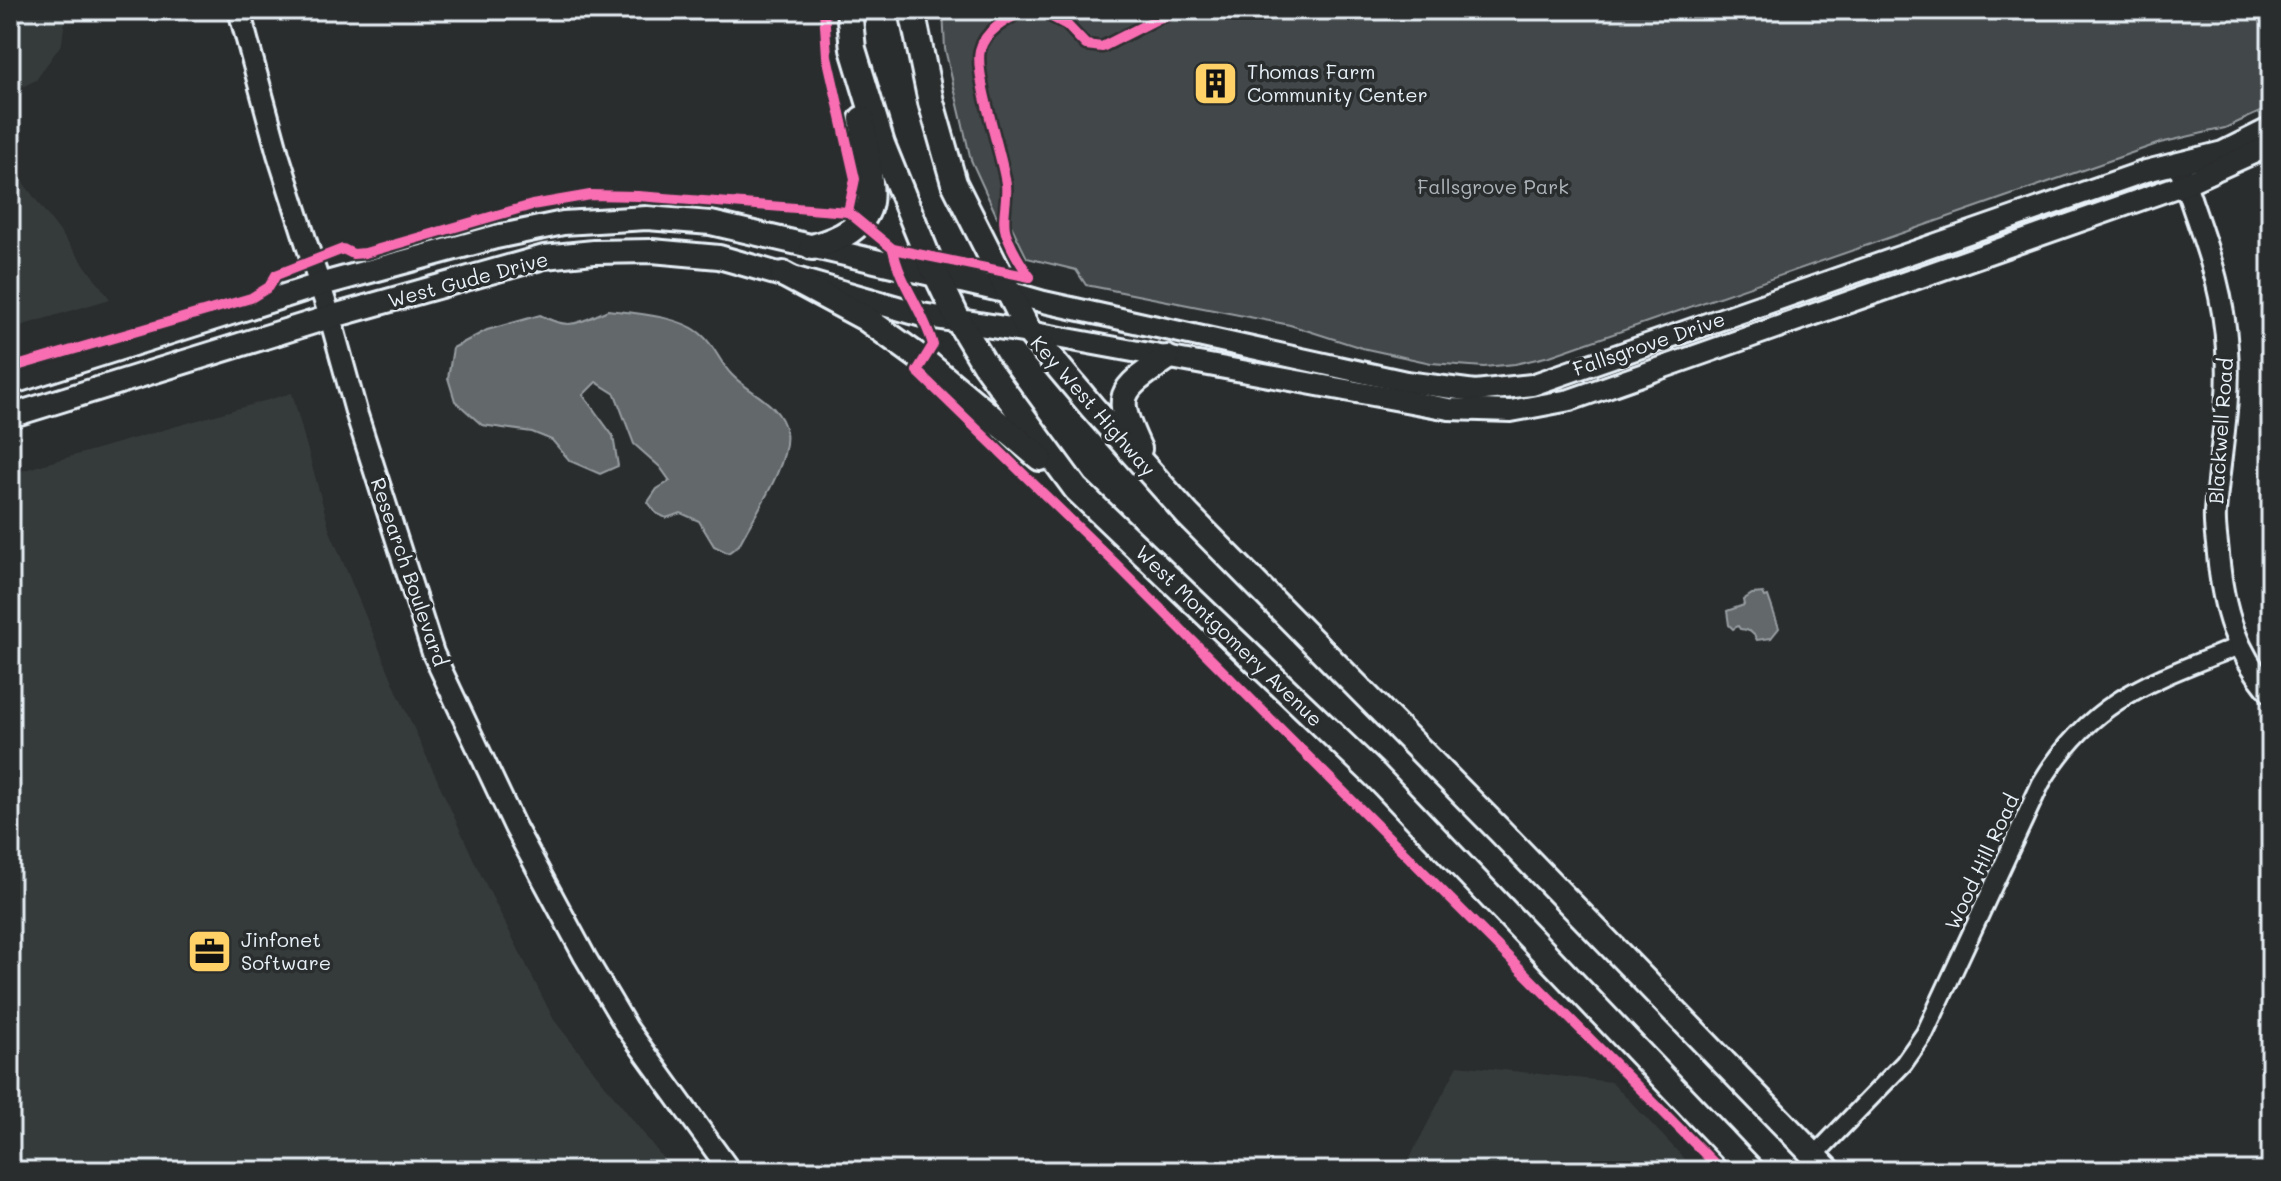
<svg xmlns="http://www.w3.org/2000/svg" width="2281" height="1181" viewBox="0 0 2281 1181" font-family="Mali,sans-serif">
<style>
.built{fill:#363a3b}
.green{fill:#424648;stroke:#959ca0;stroke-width:2}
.water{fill:#63686b;stroke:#989fa3;stroke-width:2}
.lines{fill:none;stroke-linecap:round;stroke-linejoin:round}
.minor-casing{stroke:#e8f1f8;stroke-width:22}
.tertiary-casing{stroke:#e8f1f8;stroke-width:26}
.secondary-casing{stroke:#e8f1f8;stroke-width:28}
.primary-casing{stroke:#e8f1f8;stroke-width:30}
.minor{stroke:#2a2d2e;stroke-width:16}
.tertiary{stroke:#2a2d2e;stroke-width:20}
.secondary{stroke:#2a2d2e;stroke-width:22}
.primary{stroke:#2a2d2e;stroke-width:24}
.cycleway-casing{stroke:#2a2d2e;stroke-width:15}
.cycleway{stroke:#f96db3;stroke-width:10}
.labels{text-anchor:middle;stroke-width:7;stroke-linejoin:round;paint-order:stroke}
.poi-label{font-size:20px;fill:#e8f1f8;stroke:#2a2d2e;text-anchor:start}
.park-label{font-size:20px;fill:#aeb5ba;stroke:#2a2d2e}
.street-label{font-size:20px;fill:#e8f1f8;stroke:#2a2d2e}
</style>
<rect width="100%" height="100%" fill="#2a2d2e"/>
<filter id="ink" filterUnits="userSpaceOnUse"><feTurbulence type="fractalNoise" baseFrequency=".0125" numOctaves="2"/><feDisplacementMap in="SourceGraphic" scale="16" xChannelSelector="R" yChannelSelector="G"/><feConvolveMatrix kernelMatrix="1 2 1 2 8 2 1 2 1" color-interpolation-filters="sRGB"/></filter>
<g filter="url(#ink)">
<g class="built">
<polygon points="10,10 66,10 62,43 36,80 10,93"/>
<polygon points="10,165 110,299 10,329"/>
<polygon points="292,393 330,531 399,696 477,867 554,1020 673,1171 24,1171 10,1133 10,474"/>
<polygon points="1458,1065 1612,1082 1696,1171 1403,1171"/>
</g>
<polygon class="green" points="943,10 2271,10 2271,107 2225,128 2160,143 1550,356 1515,364 1484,367 1431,363 1362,348 1290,325 1086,285 1076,270 1027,258 1007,217 998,219 971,160 945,49"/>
<g class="water">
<path d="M608,310c27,3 74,6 94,25 13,11 18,28 30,40 17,18 49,28 54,57 5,30 -33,85 -47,113l-11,8 -14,-7 -15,-25 -18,-8 -15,5 -10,-5 -8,-11 9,-13 13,-8 -10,-14 -26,-23 -19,-50 -19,-12 -13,13 30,41 5,30 -18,8 -30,-13 -18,-21 -20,-8 -50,-7 -27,-24 -7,-23 5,-30 34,-18 53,-15c31,16 38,8 68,-5z"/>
<path d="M1763,593l2,4 3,-1 11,32 -8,10 -14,2c-3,-7 -8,-11 -17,-11l-2,-3 -5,3 -4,-4 -2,-14 17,-6 -1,-5 9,-6z"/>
</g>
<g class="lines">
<defs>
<path id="minor" d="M1814,1156l90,-93 21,-30 116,-250c51,-85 111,-102 198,-137"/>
<g id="tertiary">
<polyline points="239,10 278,154 330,317 357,415 433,653 515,827 585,957 627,1028 730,1171"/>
<path d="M2182,174c20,63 41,107 45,175 4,55 -8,109 -12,163 -1,14 2,29 3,42 5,56 17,96 53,139"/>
<polyline points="1009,292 1044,302 1406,382 1475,391 1532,385 2146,171 2223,152 2271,128"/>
<polyline points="1029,332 1449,409 1511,411 1570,400 2185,184 2271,145"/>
</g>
<g id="secondary">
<polyline points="10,383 319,285 496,237 563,223 647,218 711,223 1009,292"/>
<polyline points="10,416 330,317 544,257 594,252 652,251 719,257 922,315 1029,332"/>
</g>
<g id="primary">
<polyline points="849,10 853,49 882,144 927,255 958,320 985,365 1076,489 1376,776 1752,1171"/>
<polyline points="912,10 931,102 954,183 1029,332 1092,407 1187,514 1499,830 1829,1171"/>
<path d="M812,247c23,-6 53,-18 58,-45 3,-14 -6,-66 -8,-83"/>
<polyline points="783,274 865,318 923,360 1040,458"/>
<path d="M1139,449c-25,-55 -22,-57 28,-91"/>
</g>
</defs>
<use href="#minor" class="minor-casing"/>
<use href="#tertiary" class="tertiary-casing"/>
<use href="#secondary" class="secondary-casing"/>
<use href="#primary" class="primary-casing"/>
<use href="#minor" class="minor"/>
<use href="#tertiary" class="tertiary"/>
<use href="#secondary" class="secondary"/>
<use href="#primary" class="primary"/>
<defs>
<g id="cycleway">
<polyline points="824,10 827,56 855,179 848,212"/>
<path d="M1025,10c-17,9 -40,20 -45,40 -6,25 22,104 26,134 2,16 -5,35 0,49 5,16 14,30 24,44"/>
<polyline points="1039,10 1067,25 1086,45 1102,47 1159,18 1182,10 1205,10"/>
<polyline points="848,212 893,249 1030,277"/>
<path d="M893,249c6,34 31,62 40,96l-16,26 198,192 607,608"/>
<polyline points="10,368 251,298 269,287 276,275 343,249 353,254 365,253 532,205 590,195 638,196 848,212"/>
</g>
</defs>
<use href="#cycleway" class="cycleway-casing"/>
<use href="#cycleway" class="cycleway"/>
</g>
</g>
<defs>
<symbol id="building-square" viewBox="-11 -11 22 22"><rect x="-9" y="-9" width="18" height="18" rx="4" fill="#ffd166" stroke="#2a2d2e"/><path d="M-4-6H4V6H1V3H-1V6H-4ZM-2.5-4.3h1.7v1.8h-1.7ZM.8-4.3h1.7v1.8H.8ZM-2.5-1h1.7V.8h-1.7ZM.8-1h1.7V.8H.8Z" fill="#111"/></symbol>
<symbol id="office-square" viewBox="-11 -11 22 22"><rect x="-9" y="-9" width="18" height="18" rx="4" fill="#ffd166" stroke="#2a2d2e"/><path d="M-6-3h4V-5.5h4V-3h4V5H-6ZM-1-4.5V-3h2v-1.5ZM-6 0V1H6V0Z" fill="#111"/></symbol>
</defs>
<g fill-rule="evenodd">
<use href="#building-square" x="1190" y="58" width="51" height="51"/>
<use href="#office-square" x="184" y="926" width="51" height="51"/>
</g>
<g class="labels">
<g class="poi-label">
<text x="1247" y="79">Thomas Farm<tspan x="1247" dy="23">Community Center</tspan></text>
<text x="241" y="947">Jinfonet<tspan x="241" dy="23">Software</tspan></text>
</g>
<g class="park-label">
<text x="1493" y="194">Fallsgrove Park</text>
</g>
<g class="street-label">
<text transform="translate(468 280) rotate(-15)" y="7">West Gude Drive</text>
<text transform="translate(1649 344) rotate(-19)" y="7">Fallsgrove Drive</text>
<text transform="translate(1093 406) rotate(49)" y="7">Key West Highway</text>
<text transform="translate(2221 431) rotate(-86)" y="7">Blackwell Road</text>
<text transform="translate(409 572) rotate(71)" y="7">Research Boulevard</text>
<text transform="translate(1229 636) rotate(44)" y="7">West Montgomery Avenue</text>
<text transform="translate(1982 862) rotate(-65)" y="7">Wood Hill Road</text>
</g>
</g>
<rect width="2281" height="1181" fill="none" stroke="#2a2d2e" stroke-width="40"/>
<rect x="20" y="20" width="2241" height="1141" fill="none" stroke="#e8f1f8" stroke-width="3" filter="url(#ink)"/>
</svg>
